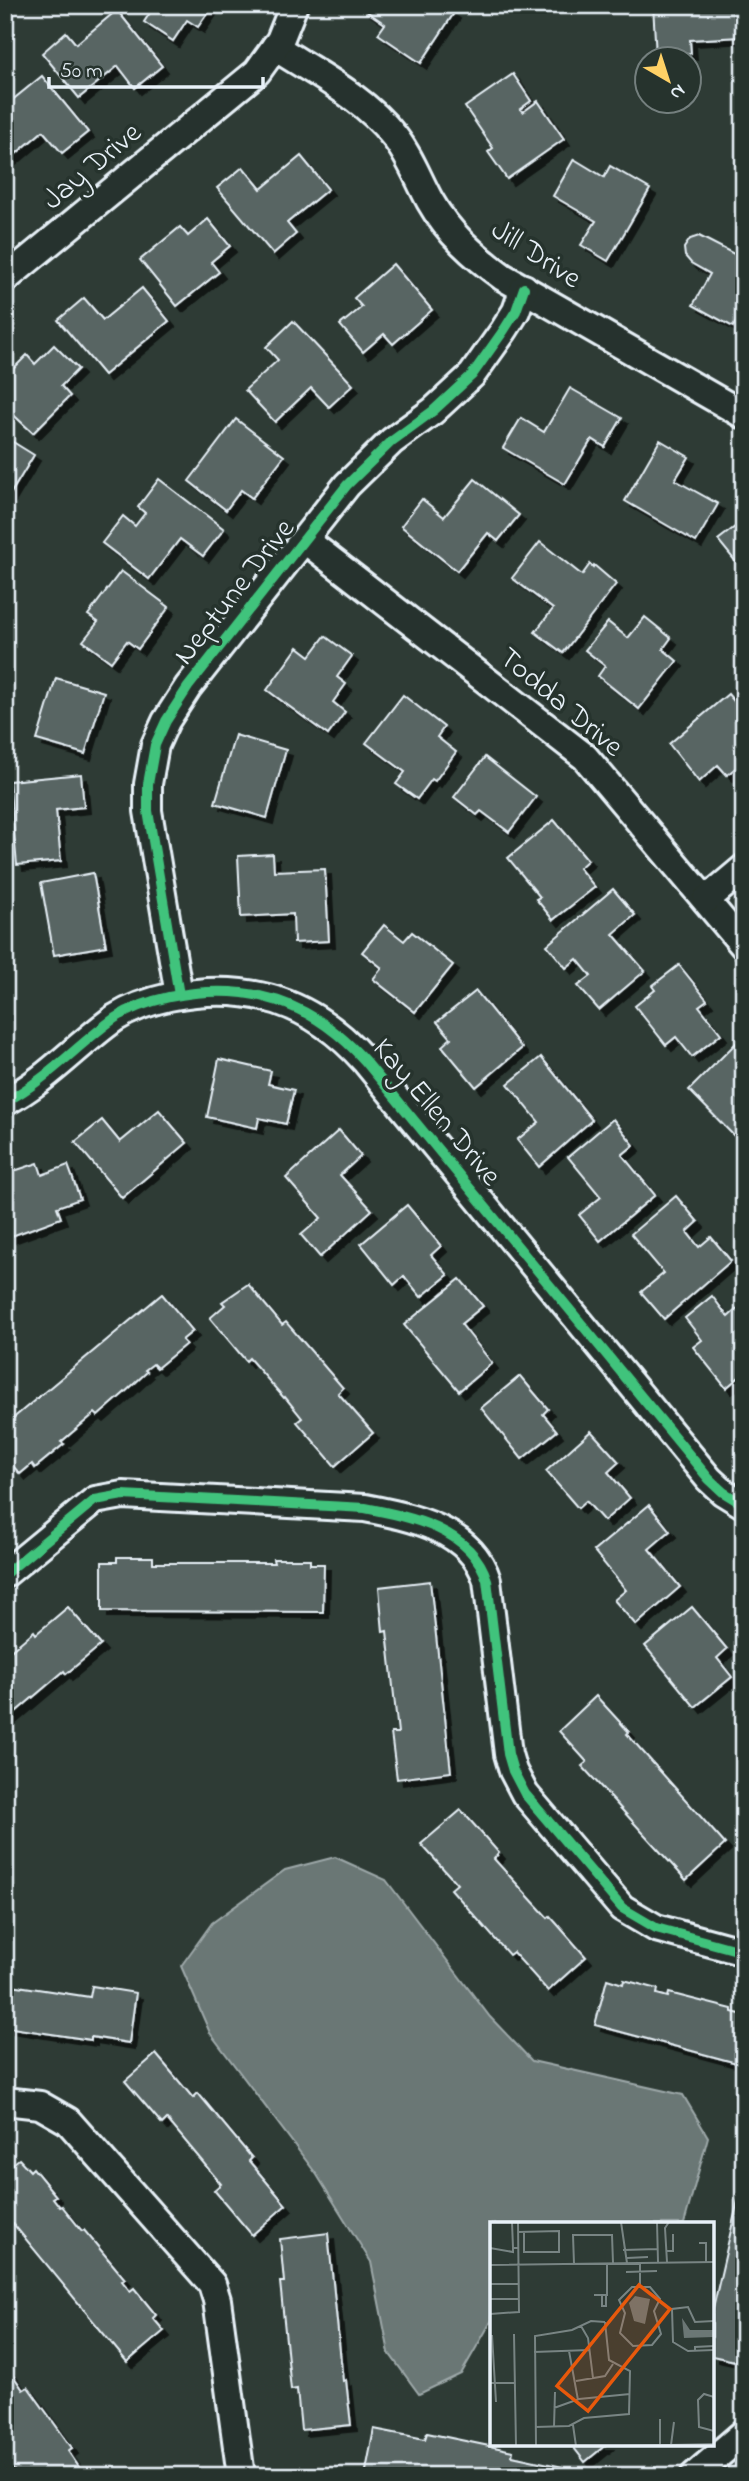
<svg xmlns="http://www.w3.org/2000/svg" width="749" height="2481" viewBox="0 0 749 2481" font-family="'Indie Flower',sans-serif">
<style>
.water{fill:#6b7775;stroke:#9da8a9;stroke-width:2}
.building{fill:#596563;stroke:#e8f1f8;stroke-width:2;filter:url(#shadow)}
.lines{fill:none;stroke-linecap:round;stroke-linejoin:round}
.street-casing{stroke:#e8f1f8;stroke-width:32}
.street{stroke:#26332d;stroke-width:26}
.cycleway-casing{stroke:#26332d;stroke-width:15}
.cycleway{stroke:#40c37c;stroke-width:10}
.labels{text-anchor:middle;stroke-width:7;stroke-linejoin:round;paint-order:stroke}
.street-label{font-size:30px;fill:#e8f1f8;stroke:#26332d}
.inset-road{fill:none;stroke:#788483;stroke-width:2}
.view{fill:#e8590c;fill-opacity:0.15;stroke:#e8590c;stroke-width:3.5}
.inset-edge{fill:none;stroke:#e8f1f8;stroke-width:3.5}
</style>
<defs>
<filter id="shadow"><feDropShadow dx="6" dy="6" stdDeviation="0" flood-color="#0009"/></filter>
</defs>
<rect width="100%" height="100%" fill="#2e3b35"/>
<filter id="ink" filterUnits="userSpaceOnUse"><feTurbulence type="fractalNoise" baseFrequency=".0143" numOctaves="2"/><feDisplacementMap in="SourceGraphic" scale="14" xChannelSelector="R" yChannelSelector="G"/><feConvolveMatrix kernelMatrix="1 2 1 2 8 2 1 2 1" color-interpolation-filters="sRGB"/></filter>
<g filter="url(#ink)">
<polygon class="water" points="335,1857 386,1880 490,2017 532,2061 683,2095 708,2137 684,2224 492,2224 492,2320 461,2374 419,2394 389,2353 371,2262 317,2175 210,2033 181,1966 212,1923 285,1870"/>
<g class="building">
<polygon points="155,5 213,5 198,27 187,20 173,41 144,22"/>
<polygon points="364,5 442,5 454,13 421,63 378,34 385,24 362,8"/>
<polygon points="653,5 737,5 740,37 690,40 691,53 656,56"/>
<polygon points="117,10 162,66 135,88 118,66 79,98 42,53 66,32 76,44"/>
<polygon points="513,74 531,101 520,109 523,112 538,101 564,139 507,179 488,152 493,148 465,107"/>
<polygon points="42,76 88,132 62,153 43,131 5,163 5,106"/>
<polygon points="301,156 328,189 287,223 296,234 273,254 217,188 243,167 261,189"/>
<polygon points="574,159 604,177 610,166 650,189 608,261 581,245 596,221 553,196"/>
<polygon points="208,219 230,246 211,262 219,272 177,306 140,260 180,227 188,236"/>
<polygon points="699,236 744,259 744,308 733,327 693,305 710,274 691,263 685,256 684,248 690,239"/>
<polygon points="393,264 432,310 393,344 384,334 363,352 340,325 362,307 354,298"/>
<polygon points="142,288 169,321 104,375 58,320 84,298 103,320"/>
<polygon points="293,321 353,385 329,407 311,388 275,422 245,390 278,360 266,347"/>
<polygon points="54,345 78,369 61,386 70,396 33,433 5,407 5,377 27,355 35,364"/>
<polygon points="570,388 622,418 605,447 592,439 565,484 503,448 521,418 544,432"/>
<polygon points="236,419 284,456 252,498 241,490 226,510 189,481"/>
<polygon points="5,437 34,455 5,503"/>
<polygon points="660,440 689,457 675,480 718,504 696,542 625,501"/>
<polygon points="159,479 224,529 203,556 180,539 149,579 102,543 123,516 135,526 145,513 138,507"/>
<polygon points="475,479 519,515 498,541 488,533 457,571 401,526 422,499 444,517"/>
<polygon points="744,520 744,572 718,540"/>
<polygon points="540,542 582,575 590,564 593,567 594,565 616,584 563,653 535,632 553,609 512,578"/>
<polygon points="121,571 169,607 138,649 127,641 111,662 83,641 98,622 88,615"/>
<polygon points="645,617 671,638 663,649 677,661 639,709 598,676 605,666 585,650 608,622 628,638"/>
<polygon points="325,636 352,656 337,677 346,684 333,702 345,712 328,735 267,690 298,647 310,656"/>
<polygon points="56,678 104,692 85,754 37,740"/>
<polygon points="728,694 744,713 744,761 727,775 718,765 699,782 669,744"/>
<polygon points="403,695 444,727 437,737 456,752 435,781 432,779 417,799 396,784 405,772 366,743"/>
<polygon points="235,735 286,750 267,818 215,803"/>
<polygon points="485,757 536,797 509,832 481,811 477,815 454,797"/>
<polygon points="81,774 84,807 56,810 61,861 17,865 9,781"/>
<polygon points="554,820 588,860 579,868 595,887 553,920 536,899 540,897 508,858"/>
<polygon points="273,854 274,871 325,869 329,941 294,943 293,914 241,917 238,856"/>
<polygon points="93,873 106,946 54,955 41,883"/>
<polygon points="613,889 635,915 613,934 645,971 599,1010 578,986 591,976 577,959 566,968 547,945"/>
<polygon points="384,925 404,941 412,932 453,965 415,1012 373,979 382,968 362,952"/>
<polygon points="679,965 707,1000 699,1006 721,1034 692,1057 676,1037 666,1045 635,1006 655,990 652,986"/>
<polygon points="476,991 522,1048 476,1087 442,1046 451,1038 437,1022"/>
<polygon points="740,1039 744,1044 744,1146 689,1090"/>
<polygon points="541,1057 592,1120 539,1167 517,1140 539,1122 508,1084"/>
<polygon points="219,1059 271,1071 268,1084 294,1090 286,1124 259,1118 257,1128 207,1117"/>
<polygon points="159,1110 187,1143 122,1198 75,1142 102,1120 120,1142"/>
<polygon points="613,1119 634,1145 622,1155 655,1195 600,1241 579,1215 601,1197 568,1157"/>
<polygon points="339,1130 361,1156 340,1175 372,1210 320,1257 301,1235 321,1218 286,1178"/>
<polygon points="38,1163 42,1175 68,1165 80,1199 57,1207 61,1218 9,1237 5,1225 5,1174"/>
<polygon points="676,1196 698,1222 687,1232 699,1247 711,1237 731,1261 664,1319 641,1292 664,1273 631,1234"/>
<polygon points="407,1205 441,1246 431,1255 448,1275 421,1297 404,1276 394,1285 361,1244"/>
<polygon points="460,1279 483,1306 461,1324 492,1363 459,1391 404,1325"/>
<polygon points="248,1284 282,1325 286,1322 343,1388 338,1393 373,1433 335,1466 297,1422 302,1418 285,1397 284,1398 249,1358 246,1361 210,1318 225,1305 222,1302"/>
<polygon points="162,1294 193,1331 182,1340 186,1344 157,1368 153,1364 145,1370 147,1372 123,1394 98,1416 95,1413 61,1442 64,1444 35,1468 32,1464 20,1474 5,1457 5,1425"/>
<polygon points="712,1296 728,1317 738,1308 744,1316 744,1373 726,1388 693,1347 702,1340 685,1318"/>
<polygon points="520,1376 548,1409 543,1414 557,1431 522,1459 481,1408"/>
<polygon points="591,1431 619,1462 608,1472 630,1498 604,1521 586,1501 578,1508 546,1471"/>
<polygon points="649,1505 670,1531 649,1549 680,1587 636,1625 614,1600 626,1590 594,1551"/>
<polygon points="117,1557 153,1557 153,1563 274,1563 273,1559 310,1559 310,1564 324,1564 323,1612 102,1611 102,1562 117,1562"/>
<polygon points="430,1581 451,1772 397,1779 391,1733 398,1733 387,1631 383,1632 379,1587"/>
<polygon points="68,1607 101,1645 66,1674 64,1671 5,1721 5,1656 34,1631 36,1634"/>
<polygon points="692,1607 727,1649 717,1658 732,1677 695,1707 645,1646"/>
<polygon points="596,1696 629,1732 627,1734 725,1844 686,1880 582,1766 587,1762 559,1731"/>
<polygon points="461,1810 499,1853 494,1859 548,1918 550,1916 586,1957 548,1991 513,1952 509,1955 451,1889 457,1884 421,1844"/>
<polygon points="607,1979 623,1984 624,1980 658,1989 657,1994 668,1997 669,1993 732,2009 732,2012 744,2015 744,2065 595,2025"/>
<polygon points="5,1984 90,1997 92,1986 136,1993 129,2043 91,2037 91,2040 5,2027"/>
<polygon points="156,2054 193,2098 198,2093 252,2158 249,2161 286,2205 252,2235 214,2190 221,2184 167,2119 162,2124 125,2081"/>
<polygon points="19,2159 30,2171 33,2168 56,2196 53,2198 60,2207 62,2206 82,2231 84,2230 125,2279 122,2281 130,2291 134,2288 156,2315 153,2318 164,2331 127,2362 5,2214 5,2170"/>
<polygon points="744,2174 744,2363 712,2356 712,2313"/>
<polygon points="328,2233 343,2381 346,2380 351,2425 301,2430 297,2389 291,2390 280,2282 284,2282 280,2239"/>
<polygon points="5,2364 23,2390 28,2387 72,2448 68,2451 85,2476 18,2476 5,2458"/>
<polygon points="374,2429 425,2439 427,2433 513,2451 512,2456 563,2467 561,2476 365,2476"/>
<polygon points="571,2444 607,2444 585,2462"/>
</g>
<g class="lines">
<defs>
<g id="street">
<path d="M275,47c40,26 89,50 119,89 16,20 24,43 36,65 18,32 44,55 73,76l241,138"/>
<polyline points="5,279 257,72 280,40 294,5"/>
<polyline points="305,540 585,757 744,946"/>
<polyline points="706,900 744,868"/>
<polyline points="179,995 148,811 148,784 155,745 166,721 188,687 347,485 392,441 433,411 472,375 504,330 516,311 524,288"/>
<path d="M5,1102c42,-22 72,-57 110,-84 16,-10 36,-17 54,-21 80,-16 143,4 197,65l343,417 14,13 21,13"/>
<path d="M5,1574l90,-74 28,-5 242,13c46,9 106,21 122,72l21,174 5,17 12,23 97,114 34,20 88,24"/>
<polyline points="5,2101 40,2105 68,2121 212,2284 217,2300 241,2476"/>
<polyline points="694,2476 744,2433"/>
</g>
</defs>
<use href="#street" class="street-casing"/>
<use href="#street" class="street"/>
<defs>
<g id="cycleway">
<polyline points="179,995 148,811 148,784 155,745 166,721 188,687 347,485 392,441 433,411 472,375 504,330 516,311 524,288"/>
<path d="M5,1102c42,-22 72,-57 110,-84 16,-10 36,-17 54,-21 80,-16 143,4 197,65l343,417 14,13 21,13"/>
<path d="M5,1574l90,-74 28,-5 242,13c46,9 106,21 122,72l21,174 5,17 12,23 97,114 34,20 88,24"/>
</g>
</defs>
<use href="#cycleway" class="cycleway-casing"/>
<use href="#cycleway" class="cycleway"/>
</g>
</g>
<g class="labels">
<g class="street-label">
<text transform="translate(91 165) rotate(-40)" y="10">Jay Drive</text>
<text transform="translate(537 253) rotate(33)" y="10">Jill Drive</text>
<text transform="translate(233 591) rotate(-52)" y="10">Neptune Drive</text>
<text transform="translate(562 701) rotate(40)" y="10">Todda Drive</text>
<text transform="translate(438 1111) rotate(50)" y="10">Kay Ellen Drive</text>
</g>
</g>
<g transform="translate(490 2222)">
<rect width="224" height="224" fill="#2e3b35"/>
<path d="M145,74l15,3 -5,25 -11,-3 -5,-18zM192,96l8,12h24v7l-30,1z" fill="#6b7775"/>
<path class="inset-road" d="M22,0l1,26h5M131,0l6,41M167,0l1,40M28,10l41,-1v21h-35v-20M209,21h7v19M0,26l23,4v-4M133,28l34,-1M176,29h7v-17M137,36l21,-1M177,40l-2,-34 4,-6M150,41v23M84,42l-1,-29h39l1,28M0,43l224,-3M136,50l31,-1M0,62h29M142,65h18l10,12 -6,12 7,23 -9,11 -19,1 -13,-13 5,-20 -6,-13zM104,73h13v-32M112,73v11h4v-11M0,77h29M0,92l29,-2 -1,-90M224,99l-19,1 -7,-15 -16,2 1,33 15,9 26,-1M91,104l7,12 5,40M24,112l2,112M2,113l4,67M79,129l9,49M205,129v-4l19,-1M44,130l55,-2M86,159l29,-5 8,-12M0,161h24M224,175l-10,-3 -6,6 1,27 15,4M64,186l25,-9 51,-5M170,197v26M83,203l3,21M45,205l34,-1 15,-8 45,-4 1,-43 -21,-11 -4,-38M64,205l1,-35M181,223l3,-23M46,224l-1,-110 37,-6 19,-9 14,1M133,224l91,-2"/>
<path class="view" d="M149,63l31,24 -82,102 -31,-25z"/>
<rect width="224" height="224" class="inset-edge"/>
</g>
<rect width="749" height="2481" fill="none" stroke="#26332d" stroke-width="28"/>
<rect x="14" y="14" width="721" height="2453" fill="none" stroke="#e8f1f8" stroke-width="2.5" filter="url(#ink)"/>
<g transform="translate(668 80) rotate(141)"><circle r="33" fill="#26332d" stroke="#747f7e" stroke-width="2"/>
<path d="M0-5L12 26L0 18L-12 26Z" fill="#ffd166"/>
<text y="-10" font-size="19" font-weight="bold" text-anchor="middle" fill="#e8f1f8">N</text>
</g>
<path d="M49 77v10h214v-10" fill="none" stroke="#e8f1f8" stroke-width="3.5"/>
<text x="60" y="77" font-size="21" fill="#e8f1f8" stroke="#26332d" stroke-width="5" paint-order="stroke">50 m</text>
</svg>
